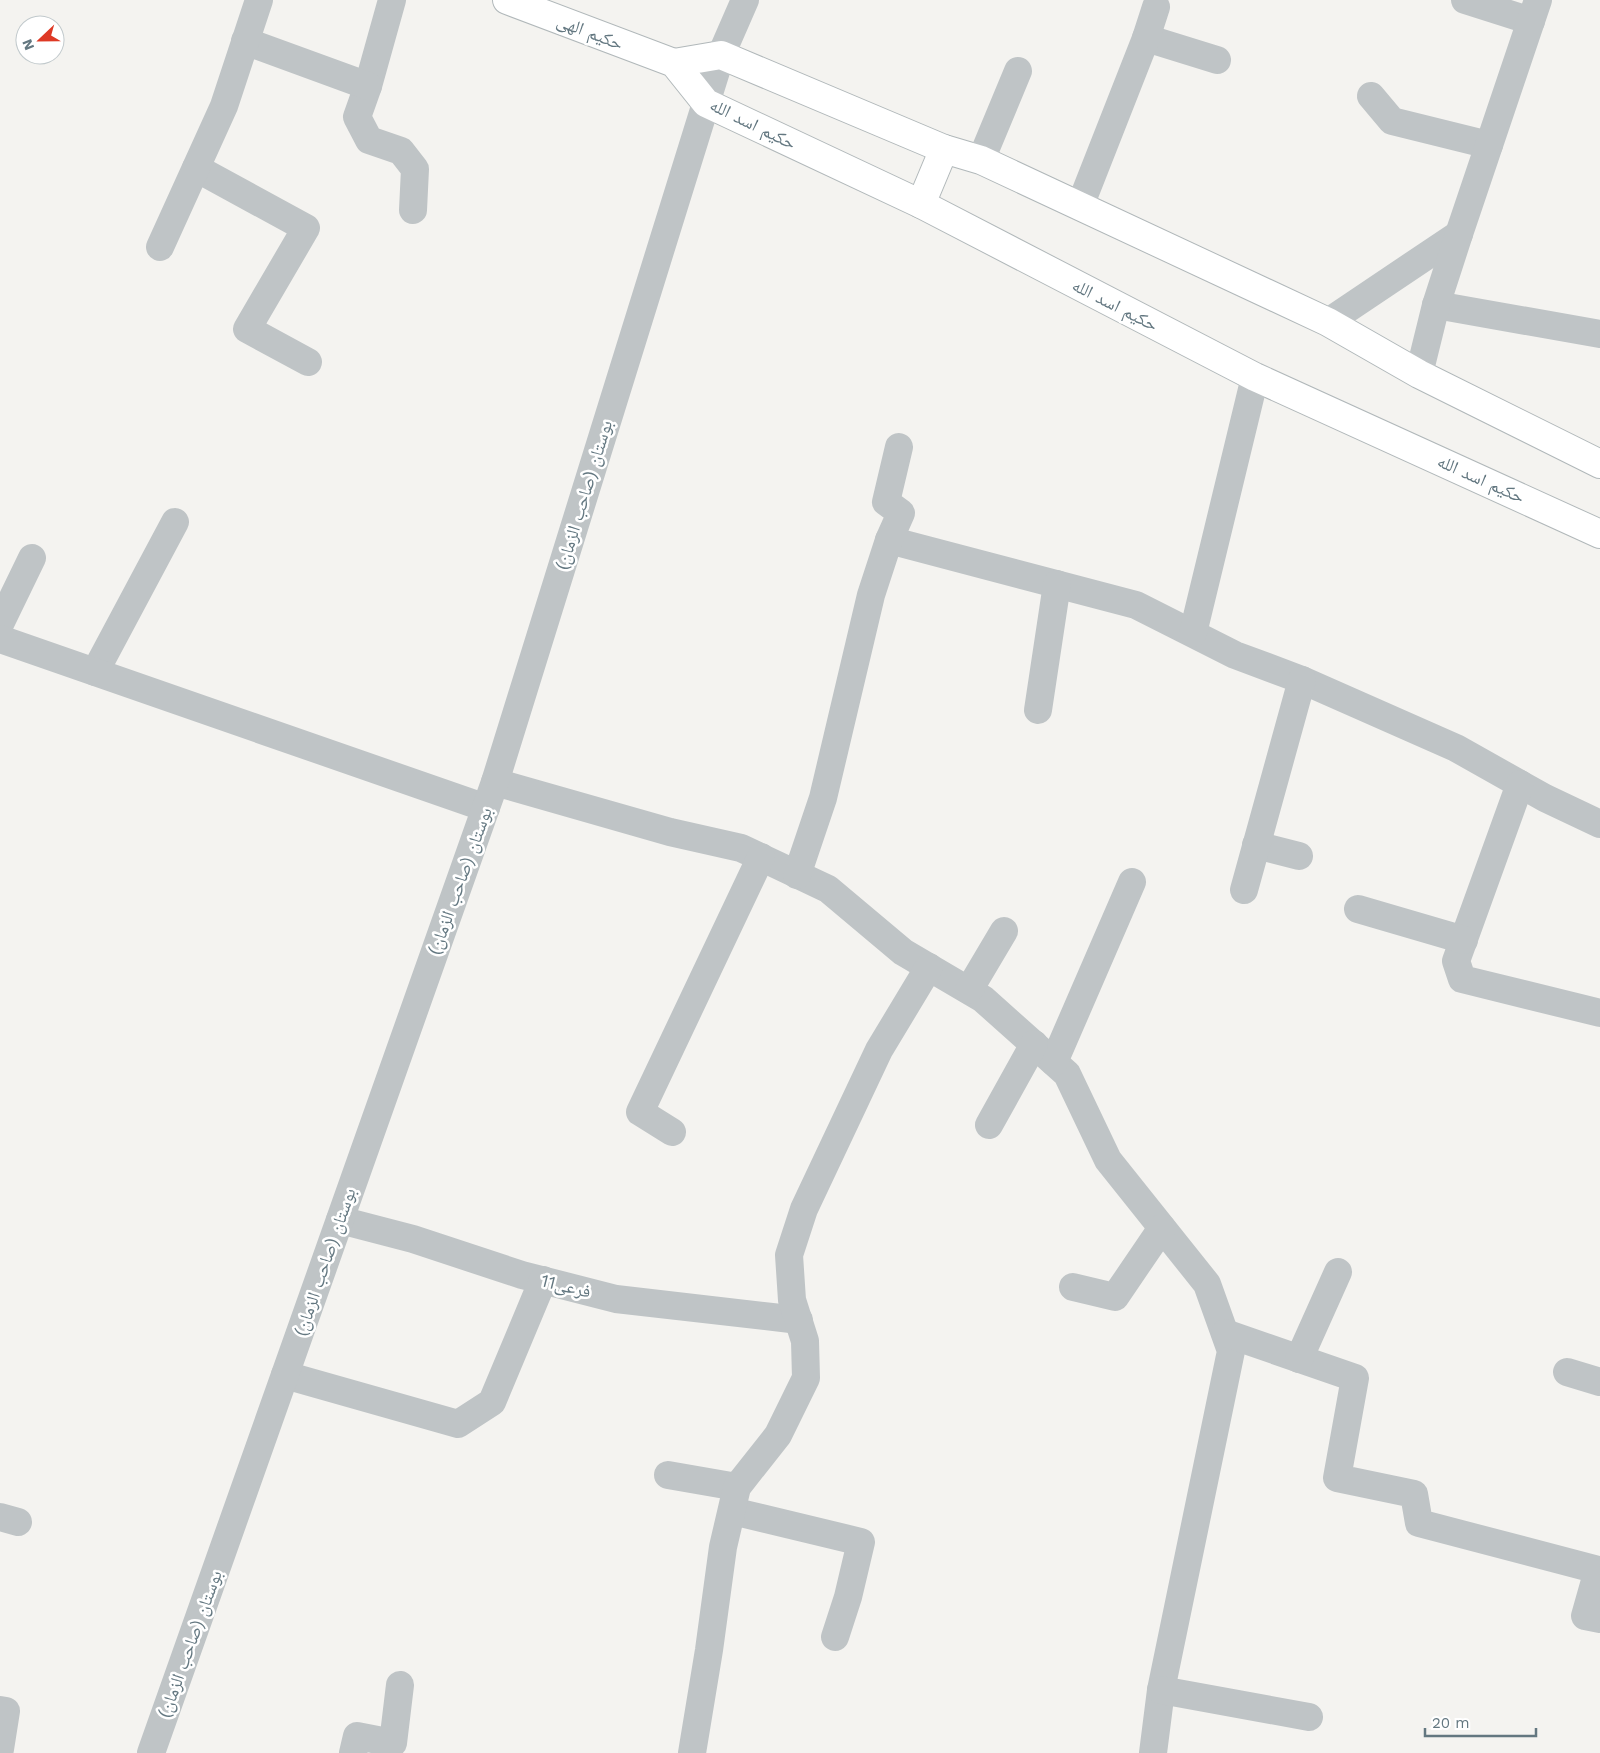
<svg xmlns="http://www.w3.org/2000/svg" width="1600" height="1753" viewBox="0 0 1600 1753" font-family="'Work Sans','Noto Naskh Arabic',sans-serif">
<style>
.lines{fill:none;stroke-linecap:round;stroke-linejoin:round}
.secondary-casing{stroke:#b1b8ba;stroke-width:30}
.minor{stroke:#bfc4c6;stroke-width:28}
.tertiary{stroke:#bfc4c6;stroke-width:28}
.secondary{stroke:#fff;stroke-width:28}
.labels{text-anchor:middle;stroke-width:5;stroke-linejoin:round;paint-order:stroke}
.street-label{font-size:18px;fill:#637780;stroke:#fff}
</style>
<rect width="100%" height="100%" fill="#f4f3f0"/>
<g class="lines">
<defs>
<g id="secondary">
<polyline points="507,0 674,63 706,103 921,204 1255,377 1600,534"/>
<polyline points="674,63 721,55 944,149 981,160 1328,322 1419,374 1600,464"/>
<polyline points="921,204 944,149"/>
</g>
</defs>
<use href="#secondary" class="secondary-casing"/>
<g class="minor">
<polyline points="392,0 368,86 357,117 369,140 401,151 415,169 413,210"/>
<polyline points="1465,0 1531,21"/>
<polyline points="1146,38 1217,60"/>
<polyline points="245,41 368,86"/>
<polyline points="1371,96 1392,121 1489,145"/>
<polyline points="981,160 1018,71"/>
<polyline points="196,168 306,228 247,329 308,362"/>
<polyline points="1080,206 1146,38 1156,7"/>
<polyline points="160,247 224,106 259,0"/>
<polyline points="1436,305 1600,334"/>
<polyline points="1328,322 1459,234"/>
<polyline points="1419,374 1436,305 1459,234 1538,0"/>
<polyline points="889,540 1136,605 1235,655 1302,680 1456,748 1545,798 1600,824"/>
<polyline points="0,624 32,558"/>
<polyline points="1193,633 1255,377"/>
<polyline points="95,672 175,522"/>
<polyline points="1038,710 1057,584"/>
<polyline points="495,782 670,832 741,848 828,889 903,952 983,999 1067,1074 1108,1160 1207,1284 1231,1351 1161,1690 1153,1753"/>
<polyline points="1520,784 1456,961 1462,979 1600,1013"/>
<polyline points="1256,845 1299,856"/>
<polyline points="797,875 823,798 871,595 889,540 901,513 886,502 899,447"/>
<polyline points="1244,890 1302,680"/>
<polyline points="1358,909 1464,940"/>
<polyline points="969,990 1004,931"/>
<polyline points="1054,1062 1132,882"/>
<polyline points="989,1125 1034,1044"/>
<polyline points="672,1132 640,1112 761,857"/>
<polyline points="340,1220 413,1239 522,1275 616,1299 799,1320"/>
<polyline points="1073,1287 1115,1297 1162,1228"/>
<polyline points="1225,1333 1355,1378 1337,1478 1414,1494 1419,1523 1598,1570 1585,1616 1600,1619"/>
<polyline points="1299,1359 1338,1272"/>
<polyline points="1567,1372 1600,1382"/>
<polyline points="285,1375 458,1424 492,1402 543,1280"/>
<polyline points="668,1475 737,1487"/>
<polyline points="732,1511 861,1542 848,1597 835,1637"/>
<polyline points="0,1517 18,1522"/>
<polyline points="1161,1690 1309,1717"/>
<polyline points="0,1710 6,1711 0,1749"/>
<polyline points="353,1753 357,1736 393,1743 400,1685"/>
<polyline points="692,1753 709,1650 723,1547 737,1487 778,1435 806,1378 805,1341 792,1300 789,1255 804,1209 879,1050 929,967"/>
</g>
<g class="tertiary">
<polyline points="0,639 486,808"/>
<polyline points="151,1753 495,782 721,55 745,0"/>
</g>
<use href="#secondary" class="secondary"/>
</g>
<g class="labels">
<g class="street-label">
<text transform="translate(590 32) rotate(21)" y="6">حکیم الهی</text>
<text transform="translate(753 124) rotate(26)" y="6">حکیم اسد الله</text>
<text transform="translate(1115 305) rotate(27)" y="6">حکیم اسد الله</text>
<text transform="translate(1481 479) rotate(24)" y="6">حکیم اسد الله</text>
<text transform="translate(584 495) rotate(-73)" y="6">بوستان (صاحب الزمان)</text>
<text transform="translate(460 881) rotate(-70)" y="6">بوستان (صاحب الزمان)</text>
<text transform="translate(325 1262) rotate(-71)" y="6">بوستان (صاحب الزمان)</text>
<text transform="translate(566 1286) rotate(14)" y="6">فرعی11</text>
<text transform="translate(190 1644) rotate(-70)" y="6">بوستان (صاحب الزمان)</text>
</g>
</g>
<g transform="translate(40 40) rotate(248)"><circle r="24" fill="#ffffff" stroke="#c1c9cc"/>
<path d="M0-4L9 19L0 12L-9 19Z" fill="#de3925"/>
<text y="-8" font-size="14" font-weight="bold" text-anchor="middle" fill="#637780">N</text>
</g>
<path d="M1425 1728v8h111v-8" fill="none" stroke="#637780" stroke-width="2.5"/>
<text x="1432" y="1728" font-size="15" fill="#637780" stroke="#ffffff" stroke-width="4" paint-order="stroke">20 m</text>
</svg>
